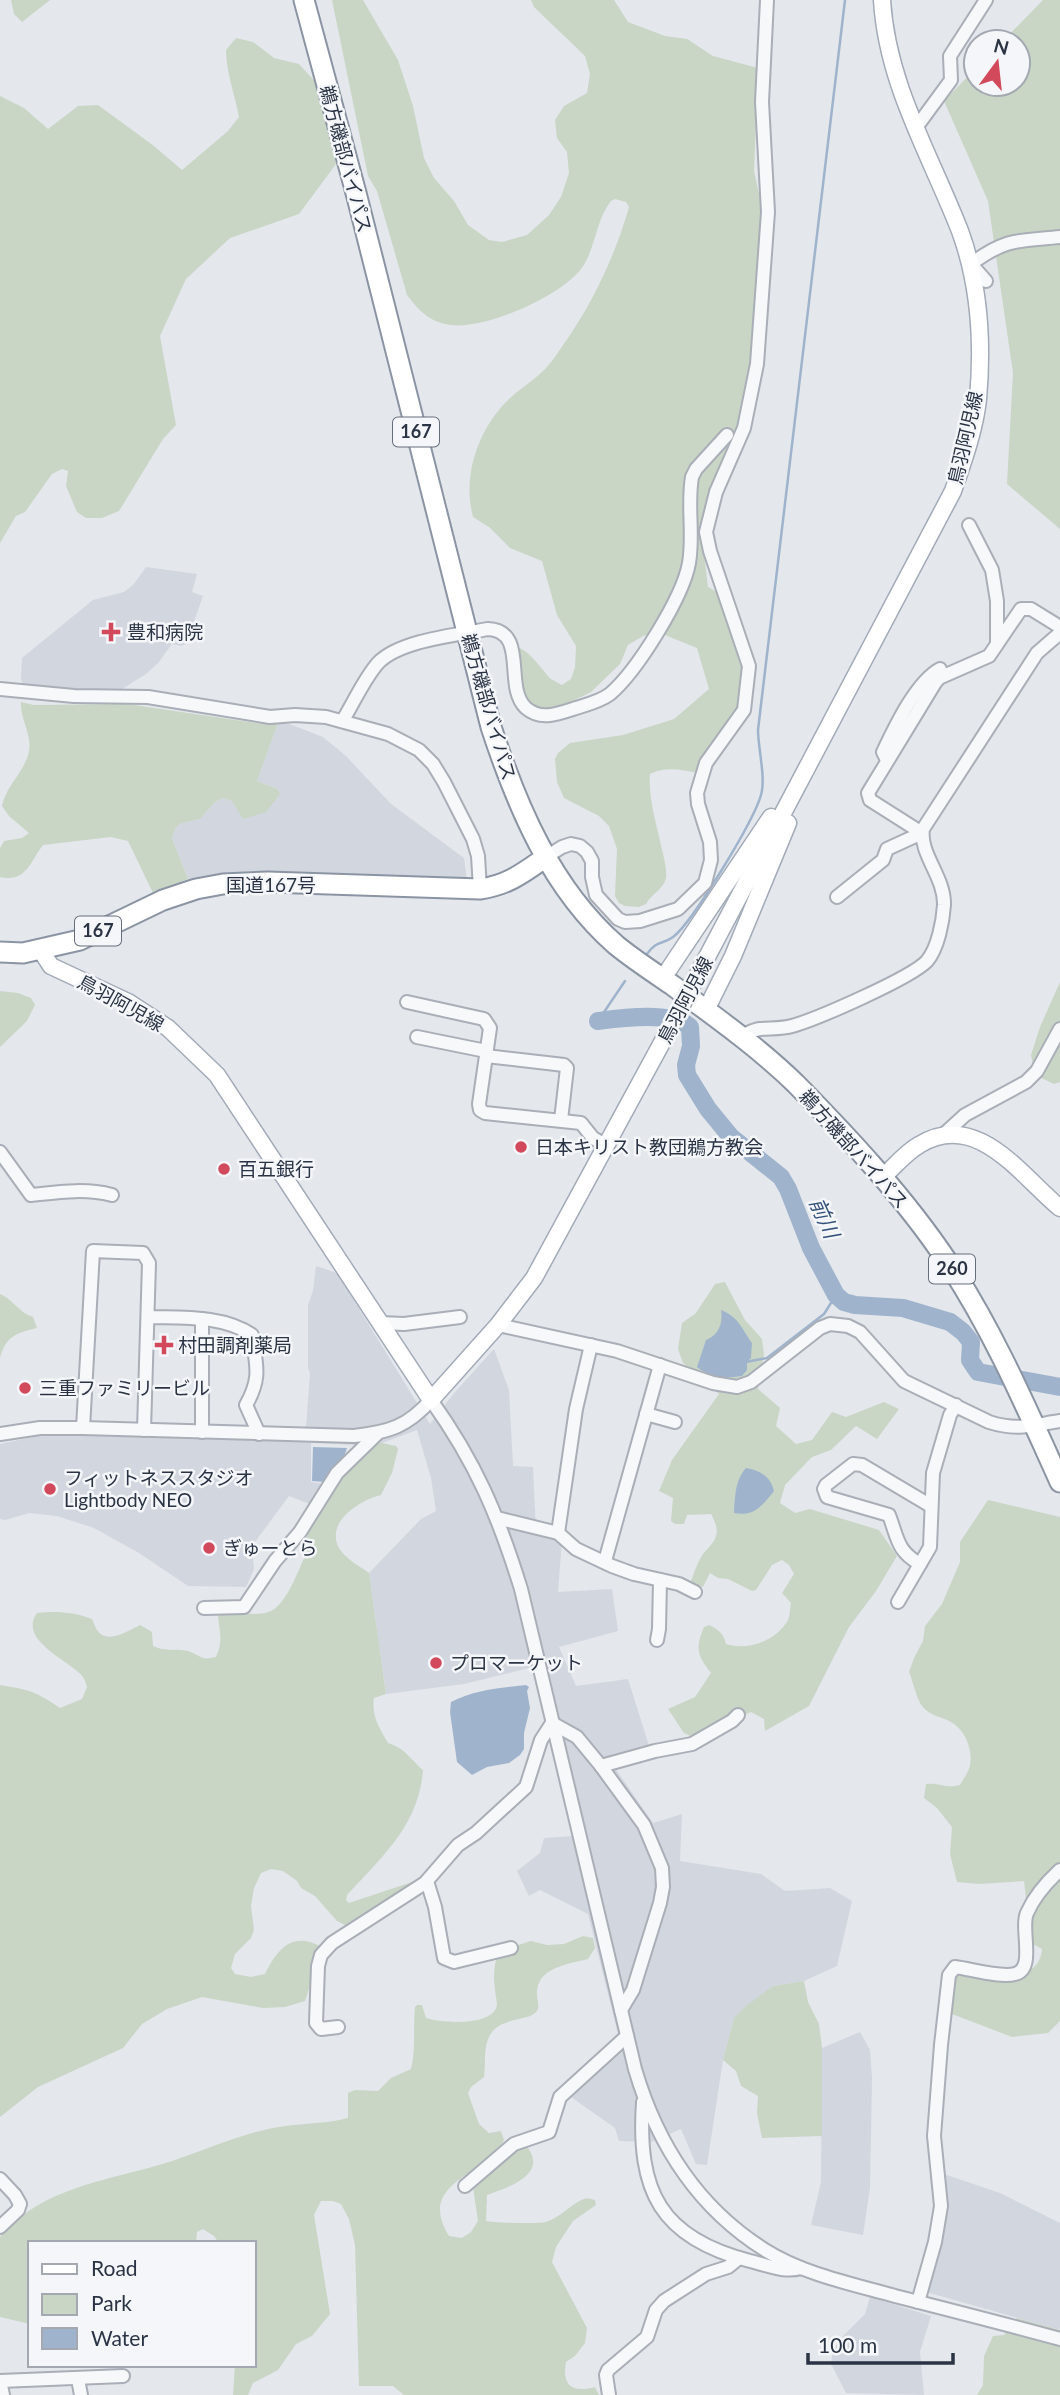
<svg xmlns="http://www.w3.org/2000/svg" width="1060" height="2395" viewBox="0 0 1060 2395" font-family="Lato,'Noto Sans JP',sans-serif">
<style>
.built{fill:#d2d6de}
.green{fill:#c9d6c5}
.water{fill:#9fb4cc}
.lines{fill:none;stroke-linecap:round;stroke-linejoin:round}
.stream{stroke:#9fb4cc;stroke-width:2.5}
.river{stroke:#9fb4cc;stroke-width:18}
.minor-casing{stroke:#a9aeb7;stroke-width:16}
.major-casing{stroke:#a3abb8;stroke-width:19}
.highway-casing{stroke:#8b94a3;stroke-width:23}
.minor{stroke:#f7f8fa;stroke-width:12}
.major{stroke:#fff;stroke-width:16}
.highway{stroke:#fff;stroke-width:19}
.major-bridge-casing{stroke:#a3abb8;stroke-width:19;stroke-linecap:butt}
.major-bridge{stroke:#fff;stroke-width:16}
.poi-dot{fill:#d1495b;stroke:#f4f6f9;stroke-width:2.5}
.labels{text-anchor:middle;stroke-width:5;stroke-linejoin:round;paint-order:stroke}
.shield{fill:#f4f6f9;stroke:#676e7b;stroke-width:2}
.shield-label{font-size:18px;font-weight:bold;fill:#2b3445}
.street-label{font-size:19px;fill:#2b3445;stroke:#f4f6f9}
.poi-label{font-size:19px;fill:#2b3445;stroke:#f4f6f9;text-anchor:start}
.water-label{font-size:21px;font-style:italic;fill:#34527a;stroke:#f4f6f9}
</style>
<rect width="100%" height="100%" fill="#e4e7ec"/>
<g class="built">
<polygon points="146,567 197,574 192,592 203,596 186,644 181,646 172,644 158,663 146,674 122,689 121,693 25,689 21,679 22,658 93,600 124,592 134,584"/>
<polygon points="279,720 323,737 346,756 391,804 464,858 467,881 251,871 188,879 172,838 176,827 180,823 200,819 215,802 223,798 232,801 277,789 257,781"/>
<polygon points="316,1266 337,1273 430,1424 455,1392 494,1349 509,1390 513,1466 533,1467 536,1530 562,1539 558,1592 612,1589 618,1631 559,1647 576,1686 628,1679 651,1752 615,1768 653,1823 682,1814 680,1861 761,1874 785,1891 830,1888 852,1901 837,1966 804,1981 773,1986 734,2018 723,2060 707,2165 696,2164 681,2129 651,2142 619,2141 615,2128 571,2097 621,2046 588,1914 540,1890 529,1896 517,1871 540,1853 544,1838 573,1836 533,1667 464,1684 386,1694 369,1573 421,1519 436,1511 431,1478 417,1430 382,1443 354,1445 311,1443 311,1482 324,1484 312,1505 289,1496 252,1546 254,1569 246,1587 188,1586 139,1553 94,1528 57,1516 29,1513 5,1520 0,1519 0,1444 42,1435 71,1435 305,1442 310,1373 308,1368 308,1305 313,1291"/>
<polygon points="860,2032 870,2050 872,2078 870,2188 863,2235 811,2225 821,2182 822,2048"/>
<polygon points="944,2174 1000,2193 1060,2223 1060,2330 926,2292 946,2205"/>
<polygon points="870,2297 931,2316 920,2352 924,2395 846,2393 831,2364 833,2350 844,2335 865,2314"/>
</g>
<g class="green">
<polygon points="11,0 50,0 22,22 14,14"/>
<path d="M332,0h31l35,60 15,46 11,52 10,20 20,23 14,24 21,15 13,2 25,-7 22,-20 12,-18 8,-24 -2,-21 -10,-14 -2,-18 9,-14 23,-13 3,-19 -5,-18 -51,-49 -3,-7h83l14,22 37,14 22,3 26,17 45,12 -4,103 10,46 -16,177 -14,45 -24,51 -9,40 7,57 16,9 21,68 -5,45 -41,64c-17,-3 -33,-7 -49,1 -2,25 7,51 12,76 2,8 5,19 4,28 -2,11 -15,16 -20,26l-7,3 -14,-1 -6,-3 -4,-7 2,-47 -8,-23 -10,-10 -35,-18 -7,-16 -2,-23 3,-6 12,-10 53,-8 51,-16 35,-30 -12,-41 -37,-15 -17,3 -15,9 -8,19 -29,28 -39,19 -11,1 -9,-7 -24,-42c5,-39 34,8 43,16 2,1 9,5 11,6l9,-6 4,-12 1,-21 -19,-31 -15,-54 -32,-13 -21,-21 -16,-10c-11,-41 5,-88 36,-118 10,-10 23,-17 33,-27 10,-9 18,-23 26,-34 27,-40 48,-85 61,-131l-3,-5 -11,-3 -4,2c-16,20 -15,48 -30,68 -21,28 -102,64 -136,55 -18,-4 -27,-15 -38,-29l-30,-104 -9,-15z"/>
<polygon points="1043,0 1060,0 1060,529 1007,484 1013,373 988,201 944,101 976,68 976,84 1018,84 1018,42 1002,42"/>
<path d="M236,38l17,4 21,16 25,6 20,22 17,78 -37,50 -69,24 -44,41 -26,57 16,89 -13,14 -44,72 -17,7h-16l-9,-6 -11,-26 2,-15 -6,-2 -10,5 -27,38 -9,4 -16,27v-447l24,12 24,21 30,-23 20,-1 56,41 28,24 46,-39 11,-14c-4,-22 -13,-45 -13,-67z"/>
<path d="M21,702l13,3 93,-1 135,20 17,-4 -22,61 20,8 3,5 -14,18 -23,7 -11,-18 -9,-3 -8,4 -15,17 -19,4 -5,4 -4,11 16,41 -35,14 -25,-52 -17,-4 -68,8c-13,17 -17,38 -43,32v-29l4,-7 18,-3 7,-5 -20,-17 -7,-10c4,-21 23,-34 27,-55 3,-17 -9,-32 -8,-49z"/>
<polygon points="1060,982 1060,1082 1054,1084 1035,1075 1031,1055 1040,1027"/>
<polygon points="0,991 18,993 31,998 35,1005 27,1021 0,1047"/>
<path d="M725,1282l20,38 17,19 2,16 -6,34 22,19 -4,18 20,18 16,-4 20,-28 14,5 38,-15 15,7 -22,30 -21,-13 -25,24 -19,7 -27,28 -5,18 15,10 15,-4 69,21 18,26 -21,35 -27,36 -40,79 -44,25 -1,-12 -13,-7 -56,26 -11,-5 -16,-24 27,-12 16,-24c-14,-18 -16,-24 -7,-46l5,-2c9,4 15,9 17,19 22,7 50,-3 62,-24 2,-4 2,-12 3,-17l-9,-10 12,-19 -5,-9 -7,-5 -10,5 -16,25 -4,1 -24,-12 -10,-1 -8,-5 -7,14 -10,-2 -2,-4c3,-8 7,-20 12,-27 13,-14 19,-20 8,-40l-24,1 -3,9h-9l-4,-3 2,-23 -14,-7 13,-31 47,-66 -36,-31 -5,-14 4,-26 14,-10 19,-29z"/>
<path d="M0,1294c13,5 19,19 33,23l4,11c-21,5 -31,8 -37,30z"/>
<path d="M382,1443l14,3 2,3 -6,24 -11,22c-21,5 -56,27 -42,53 6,10 20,18 30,25l17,121 -12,4c-3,18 6,31 14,45 17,5 22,16 35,27 -4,55 -41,87 -76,125l-1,5 3,3 63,-21 3,1 -63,40 -7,2 -8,-4 -22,-25 -14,-8 -4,-7 -14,-10 -12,-2 -10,4 -7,15 -3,18 3,24 -3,8 -16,16 -4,14 4,6 16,3 14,-3c12,-24 26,-43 55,-28l-1,13 -14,42 -20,6 -22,1 -61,-11 -35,12 -25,15 -19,24 -85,39 -38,30v-432c30,5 35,6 60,23l22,-9 5,-12c-1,-3 -2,-7 -4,-10 -12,-16 -66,-36 -46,-64 19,-2 37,-1 55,6 2,4 3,8 5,11 10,15 31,1 43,-5l12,7 1,14c12,6 23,2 35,5 13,4 11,10 28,6 7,-15 4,-24 2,-40l4,-6c14,1 37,6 49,0 18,-9 29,-47 39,-65l-3,-8 1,-12 42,-69 4,-12z"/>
<path d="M988,1500l72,17v504l-12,12 -36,4 -60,-23 -5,-18 9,-29c26,5 83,22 86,-18l-11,-6 -7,-62 -45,3 -22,-2 -7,-28 2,-27 -15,-19 -13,-10 2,-14c14,-2 19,5 34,1 3,-6 9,-13 10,-20 3,-16 -5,-35 -19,-43 -10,-6 -20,-5 -28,-15 -6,-6 -10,-26 -14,-35l5,-14 9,-17 2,-15 17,-22 18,-42v-20z"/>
<path d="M583,1936l10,2 2,10 -7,11c-20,5 -53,9 -51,36 0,5 3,11 0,16 -8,11 -36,5 -47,24 -7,11 -4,29 -6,42l-13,10 -3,6 11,31 10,9 12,-2 3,9c-16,36 -89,41 -55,96l13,2 9,-6 7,-11 -5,-34 46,-41 9,2c20,28 -23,40 -41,47l-1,26c7,2 53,3 60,1 14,-4 26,-19 38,-23 4,-1 7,0 11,1l1,5 -23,16 -17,26 -4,15 35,66 -2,15 -10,13 -9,6c-4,24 6,31 29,25l4,8h-195l-11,-9h-34l-4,-141 -6,-26 -8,-15 -8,-3h-12l-7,14 16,99 -18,22 -16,8 -18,26 -25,13 -5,12h-15l2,-30h19v-122h-35l-5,-7 -11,-7 -6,3 -1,11h-166v81l-30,-7v-80c42,-51 113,-57 172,-76 36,-12 70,-28 107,-34 23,-4 46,-3 69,-9v-25l7,-3 23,1 13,-13 20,-9c5,-20 2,-41 4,-62l2,-2h5l4,13c15,5 67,9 71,-13 0,-5 -2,-12 -2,-16 -2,-14 -1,-26 4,-38l32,-10 16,4 17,-1z"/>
<polygon points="804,1981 808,2002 819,2024 822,2048 822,2136 762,2138 757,2113 758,2096 741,2086 736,2071 723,2060 734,2018 746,2006 773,1986"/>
<polygon points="1017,2318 1060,2330 1060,2395 977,2395 983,2385 984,2356 993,2336 1004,2335"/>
</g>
<g class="water">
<path d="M721,1310c19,8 20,18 31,33l-1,15 -4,4v8l-5,6c-18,3 -31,2 -45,-9l9,-27c13,-5 17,-17 15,-30z"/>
<polygon points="313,1447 347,1448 343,1460 324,1482 312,1481"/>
<path d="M746,1468c14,2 25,9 28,23 -12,15 -20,26 -40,22 1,-16 1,-33 12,-45z"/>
<path d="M526,1685l3,2 -2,4 3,17 -6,25v16l-4,6 -11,8 -22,4 -15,8 -15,-13 -7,-50 1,-10c23,-12 49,-14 75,-17z"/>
</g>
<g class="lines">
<g class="stream">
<path d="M647,954c10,-14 15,-9 26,-17 20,-15 81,-117 88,-142 5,-17 -3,-47 -3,-65l87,-730"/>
<polyline points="598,1021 625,981"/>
<polyline points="746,1362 767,1358 824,1314 836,1295"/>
</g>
<path class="river" d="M598,1021c23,-3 74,-10 92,6l1,19 -5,19 1,10 21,34 23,28 50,40 7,12 23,59 25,47 8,7 11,3 48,3 47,14 13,10 8,10 -1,18 8,12 82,15"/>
<defs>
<g id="minor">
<polyline points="915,129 951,80 950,56 986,0"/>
<path d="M986,281l-15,-17c35,-26 47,-23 89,-27"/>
<polyline points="969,525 992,570 997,601 997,644"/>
<polyline points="0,689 74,696 148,697 270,717 295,715 326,717 388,734 419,750 433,764 444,782 473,839 478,856 480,889"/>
<path d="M343,720c11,-18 21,-41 35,-57 22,-23 79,-28 110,-34 41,2 15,58 38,79 15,13 32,6 50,0 10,-3 25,-7 34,-14 27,-23 73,-97 79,-131 5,-29 -2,-58 3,-86l4,-8 31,-34"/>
<path d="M887,760l-4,-8c12,-25 33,-70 57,-83"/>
<polyline points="546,857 562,847 571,844 580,846 587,852 592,861 592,877 596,895 618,919 625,922 640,921 678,909 705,883 711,860 710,842 698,804 697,793 706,763 744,710 749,666 710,551 706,532 716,492 744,428 757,364 768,212 762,102 767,0"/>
<polyline points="837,897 883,860 887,849 922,833 870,800 868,793 935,683 939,678 989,656 1021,609 1031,609 1060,627"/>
<polyline points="407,1002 484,1019 490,1028 479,1104 480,1110 485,1113 581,1123 593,1138 607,1146"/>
<path d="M740,1036c6,-2 13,-6 20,-7 10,-1 22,0 32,-3 25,-7 119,-48 135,-65 11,-13 16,-40 17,-56 1,-28 -25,-51 -21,-76l114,-176 23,-20"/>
<polyline points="417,1037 486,1051"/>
<polyline points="486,1056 564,1065 567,1068 561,1120"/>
<polyline points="942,1136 965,1115 1026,1082 1037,1071 1060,1029"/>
<path d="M0,1152l31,43c28,-3 54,-7 81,0"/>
<path d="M148,1317c34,1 75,-2 104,18 4,30 10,42 -6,70l13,29"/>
<polyline points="381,1323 404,1324 460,1317"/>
<path d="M498,1325l119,26 96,32 24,4 14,-5 69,-54 10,-4 18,2 12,6 44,49 85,41c28,9 44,3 71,-1"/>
<polyline points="646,1414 675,1422"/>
<polyline points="83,1428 93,1251 143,1253 149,1263 144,1430"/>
<polyline points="202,1432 202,1319"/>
<path d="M0,1434l40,-6h43l271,8c35,-4 53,-9 77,-36 45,63 67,115 90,189l114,480c22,75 63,139 130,181 38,24 87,34 130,46 55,14 110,28 165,43"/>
<polyline points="497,1518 558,1533 576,1549 612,1566 634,1574 679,1584 695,1592"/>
<polyline points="558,1533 576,1409 591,1345"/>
<polyline points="605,1561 660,1365"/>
<path d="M920,1564c-23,-13 -22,-25 -31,-49l-62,-18 -3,-8 2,-4 27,-21 9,1 69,41"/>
<polyline points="898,1602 930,1547 933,1473 950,1415 956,1405"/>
<polyline points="204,1608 244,1607 275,1561 300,1532 337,1473 377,1434"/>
<polyline points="657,1640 659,1629 660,1580"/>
<polyline points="601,1766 655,1751 692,1744 732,1721 738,1715"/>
<polyline points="427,1881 435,1907 444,1958 454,1962 511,1948"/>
<polyline points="338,2027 321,2029 316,2023 318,1966 321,1955 332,1943 425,1883 458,1845 476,1833 526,1787 541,1740 552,1723 577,1737 601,1766 644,1825 662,1868 663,1887 660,1903 633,1990 621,2010"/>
<path d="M643,2102c-6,89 17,136 107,159 17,4 34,12 51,7"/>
<polyline points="0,2179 15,2195 20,2204 18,2210 0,2227"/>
<polyline points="465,2186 514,2144 549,2132 560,2097 627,2036"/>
<path d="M918,2302l17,-60 6,-36 -7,-70 7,-91 8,-70 6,-8c16,2 45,11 60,7 21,-5 5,-45 12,-61 7,-16 20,-31 33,-43"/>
<polyline points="78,2379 81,2395"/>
<polyline points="3,2395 0,2381 123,2376"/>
<polyline points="609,2395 606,2375 608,2370 647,2337 656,2310 664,2301 706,2274 728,2267 739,2258"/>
</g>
<g id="major">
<polyline points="40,949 51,966 128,1002 168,1028 217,1075 431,1400 498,1325 534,1278 665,1037"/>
<path d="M707,957l246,-466c10,-29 22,-62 25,-92 5,-56 1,-116 -18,-168 -30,-77 -73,-147 -78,-231"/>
<polyline points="663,978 771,817"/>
<polyline points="706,1010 733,956 788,823"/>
<path d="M882,1178c12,-11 23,-25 37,-33 58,-36 102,31 141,63"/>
</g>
<g id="highway">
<path d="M304,0l52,193 135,534c26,79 60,161 125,218 17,14 37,27 56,40 42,31 86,62 124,99 53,54 109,114 151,177 46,69 79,146 113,221"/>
<path d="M0,952l23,1 57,-13 83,-40 33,-11 27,-5 45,-2 212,7c28,-4 43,-16 66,-32"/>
</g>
</defs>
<use href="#minor" class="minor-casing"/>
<use href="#major" class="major-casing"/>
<use href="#highway" class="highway-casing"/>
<use href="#minor" class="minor"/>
<use href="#major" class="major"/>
<use href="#highway" class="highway"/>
<defs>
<polyline id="major-bridge" points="665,1037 707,957"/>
</defs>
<use href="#major-bridge" class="major-bridge-casing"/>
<use href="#major-bridge" class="major-bridge"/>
</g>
<g class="poi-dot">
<path d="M107.5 621.5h7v7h7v7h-7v7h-7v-7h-7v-7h7z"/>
<circle cx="521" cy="1147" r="7"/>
<circle cx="224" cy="1169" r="7"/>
<path d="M160.5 1334.5h7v7h7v7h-7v7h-7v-7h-7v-7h7z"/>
<circle cx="25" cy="1388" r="7"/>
<circle cx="50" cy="1489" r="7"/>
<circle cx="209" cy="1548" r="7"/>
<circle cx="436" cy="1663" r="7"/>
</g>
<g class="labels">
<g class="shield">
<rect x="393" y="417.5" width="46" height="29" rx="5"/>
<rect x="75" y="916.5" width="46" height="29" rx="5"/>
<rect x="929" y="1254.5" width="46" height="29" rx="5"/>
</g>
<g class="shield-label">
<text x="416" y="438">167</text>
<text x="98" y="937">167</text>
<text x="952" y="1275">260</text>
</g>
<g class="street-label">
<text transform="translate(346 159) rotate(75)" y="7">鵜方磯部バイパス</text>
<text transform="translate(965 438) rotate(-77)" y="7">鳥羽阿児線</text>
<text transform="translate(489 707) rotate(74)" y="7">鵜方磯部バイパス</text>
<text x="271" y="892">国道167号</text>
<text transform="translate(685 1000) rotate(-62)" y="7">鳥羽阿児線</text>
<text transform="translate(121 1003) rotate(29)" y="7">鳥羽阿児線</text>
<text transform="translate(854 1149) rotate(48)" y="7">鵜方磯部バイパス</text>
</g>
<g class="poi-label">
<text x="127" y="639">豊和病院</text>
<text x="535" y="1154">日本キリスト教団鵜方教会</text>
<text x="238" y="1176">百五銀行</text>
<text x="178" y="1352">村田調剤薬局</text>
<text x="39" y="1395">三重ファミリービル</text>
<text x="64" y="1485">フィットネススタジオ<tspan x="64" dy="22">Lightbody NEO</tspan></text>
<text x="223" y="1555">ぎゅーとら</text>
<text x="450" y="1670">プロマーケット</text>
</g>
<g class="water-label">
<text transform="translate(824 1218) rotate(66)" y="7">前川</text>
</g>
</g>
<rect x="28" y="2241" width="228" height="126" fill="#f4f6f9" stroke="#a4a8b1" stroke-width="2"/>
<rect x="42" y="2264" width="35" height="10" fill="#ffffff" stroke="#a4a8b1" stroke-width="2"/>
<text x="91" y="2276" font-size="21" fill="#2b3445">Road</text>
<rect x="42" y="2294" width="35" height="21" fill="#c9d6c5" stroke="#a4a8b1" stroke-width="2"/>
<text x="91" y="2311" font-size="21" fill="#2b3445">Park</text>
<rect x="42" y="2328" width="35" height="21" fill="#9fb4cc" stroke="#a4a8b1" stroke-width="2"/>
<text x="91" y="2346" font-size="21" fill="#2b3445">Water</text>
<g transform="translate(997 63) rotate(15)"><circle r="33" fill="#f4f6f9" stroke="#a4a8b1" stroke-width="2"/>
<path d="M0-5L12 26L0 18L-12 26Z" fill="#d1495b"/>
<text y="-10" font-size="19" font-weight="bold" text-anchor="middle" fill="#2b3445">N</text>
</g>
<path d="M808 2353v10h145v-10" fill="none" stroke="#2b3445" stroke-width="3.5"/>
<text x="818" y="2353" font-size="21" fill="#2b3445" stroke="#f4f6f9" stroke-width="5" paint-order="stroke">100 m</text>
</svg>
